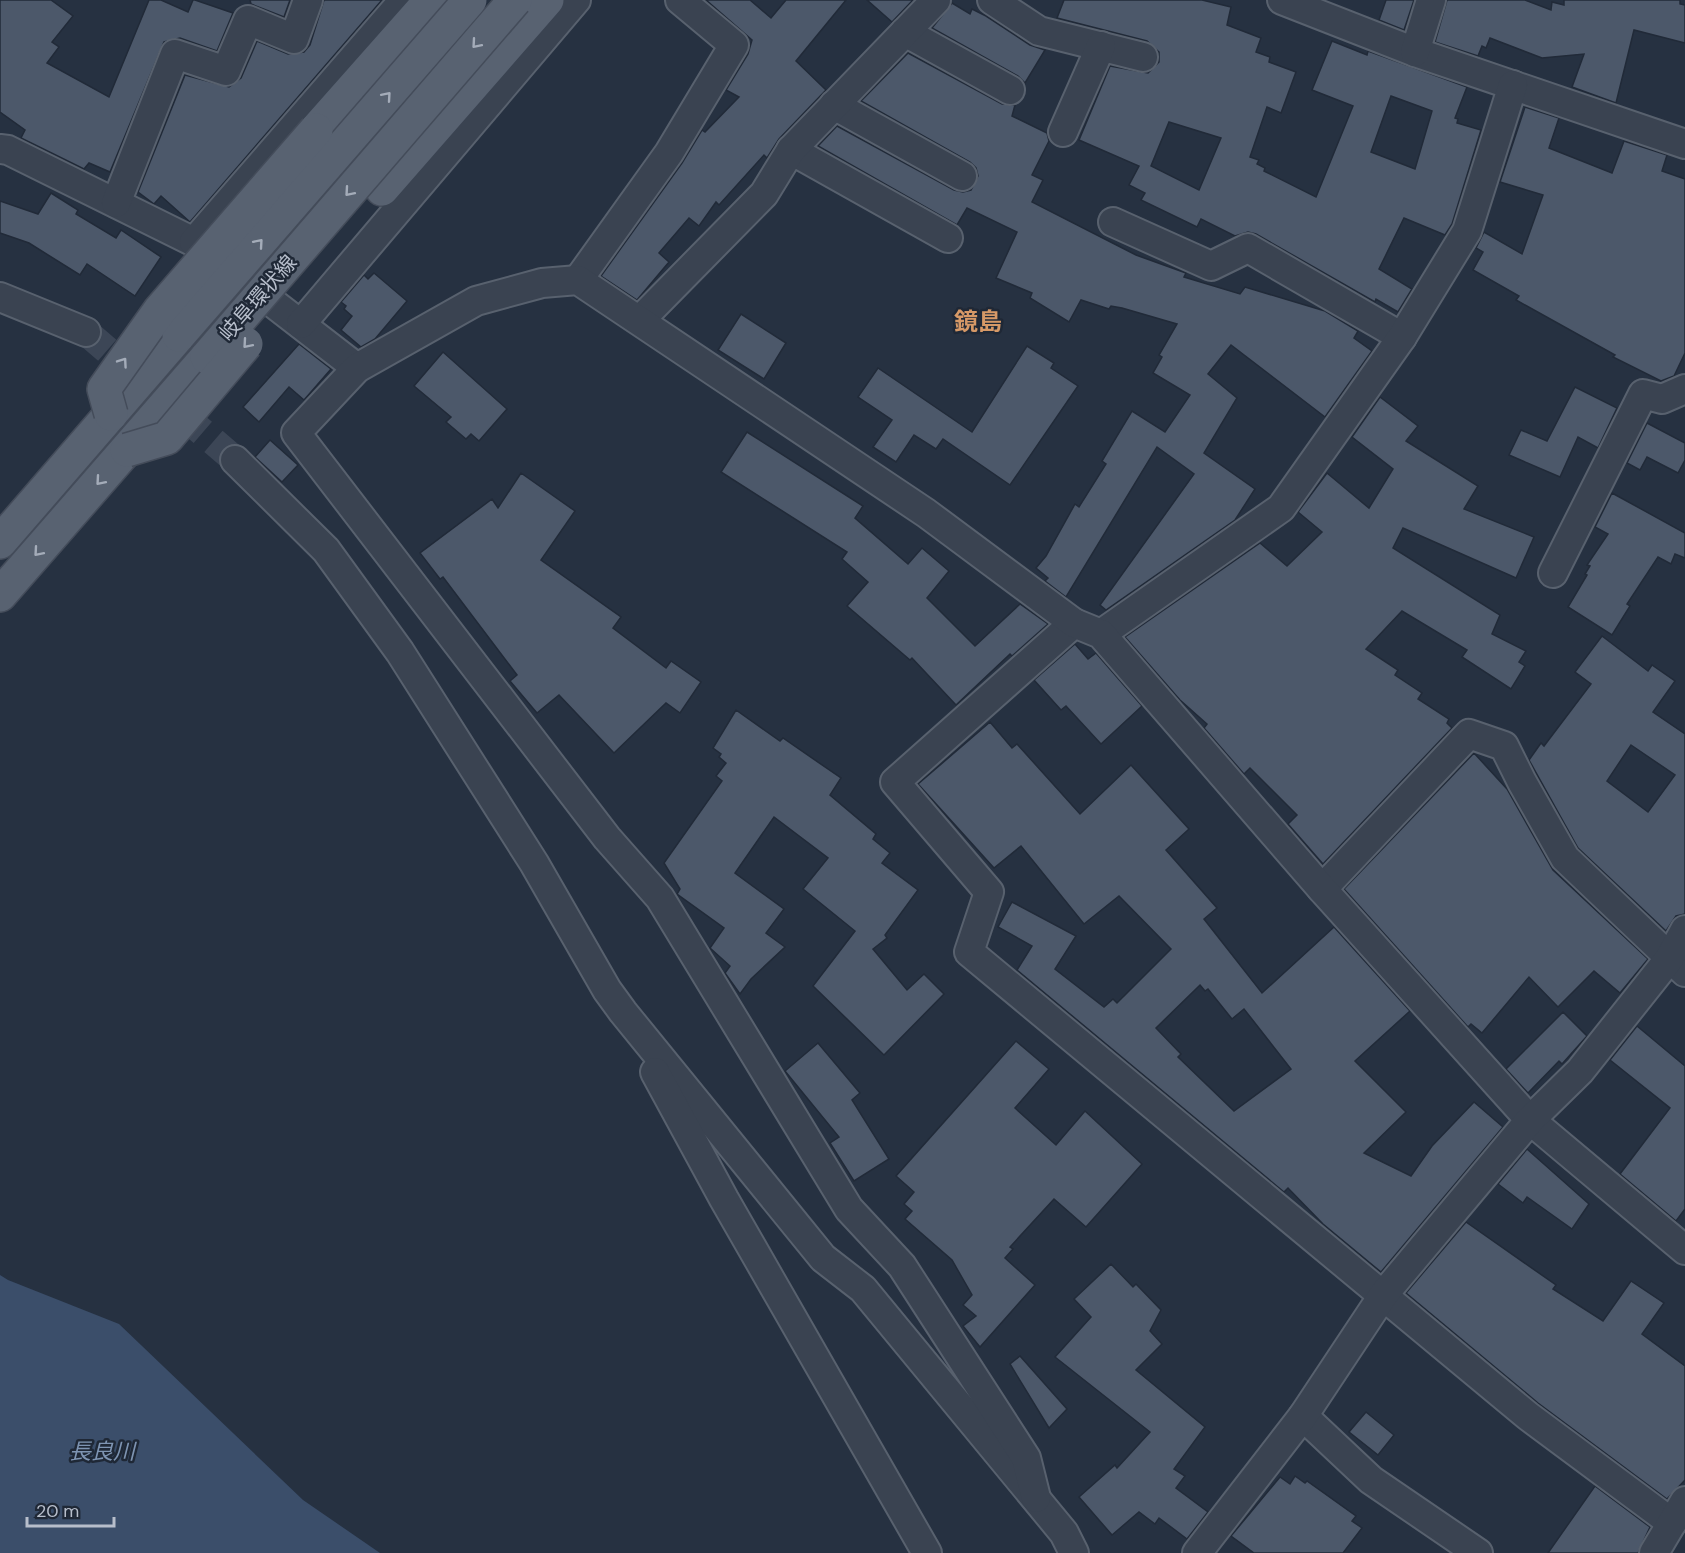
<svg xmlns="http://www.w3.org/2000/svg" width="1685" height="1553" viewBox="0 0 1685 1553" font-family="'DM Sans','Noto Sans JP',sans-serif">
<style>
.water{fill:#3b4e6a}
.building{fill:#4c586a;stroke:#212a38;stroke-width:1.5;fill-rule:evenodd}
.lines{fill:none;stroke-linecap:round;stroke-linejoin:round}
.street-tunnel{stroke:#3c4656;stroke-width:28;stroke-dasharray:28 14;stroke-linecap:butt}
.street-casing{stroke:#58616e;stroke-width:32}
.primary-casing{stroke:#444c5a;stroke-width:36}
.street{stroke:#3a4351;stroke-width:28}
.primary{stroke:#586271;stroke-width:33}
.primary-bridge-casing{stroke:#444c5a;stroke-width:36;stroke-linecap:butt}
.primary-bridge{stroke:#586271;stroke-width:33}
.oneway{stroke:#a4acb9}
.labels{text-anchor:middle;stroke-width:5;stroke-linejoin:round;paint-order:stroke}
.street-label{font-size:21px;fill:#b7becb;stroke:#1f2836}
.water-label{font-size:22px;font-style:italic;fill:#7e94b2;stroke:#1f2836}
.quarter-label{font-size:24px;font-weight:bold;fill:#d69967;stroke:#1f2836}
</style>
<rect width="100%" height="100%" fill="#263141"/>
<polygon class="water" points="0,1275 8,1280 119,1324 303,1500 380,1553 0,1553"/>
<g class="building">
<polygon points="0,0 51,0 73,16 52,42 59,47 47,63 109,97 149,0 161,0 188,12 193,0 195,0 233,13 217,51 180,38 164,42 110,172 89,163 84,169 21,138 25,130 0,112"/>
<polygon points="250,0 290,0 284,17 251,4"/>
<polygon points="324,0 382,0 190,222 161,196 154,204 138,192 185,75 229,87 241,78 257,41 288,54 304,52 310,45"/>
<polygon points="706,0 750,0 771,18 786,0 846,0 796,61 826,90 779,139 767,158 764,155 719,205 716,202 699,226 689,218 659,253 669,262 637,300 601,276 682,163 702,130 705,132 739,97 726,90 748,54 752,40"/>
<polygon points="867,0 913,0 892,22"/>
<path d="M1064,0h138l29,7 -4,18 34,13 -5,14 14,5 -1,5 27,10 -15,41 -14,-6 -17,50 9,3 -2,4 8,4 -1,3 52,26 37,-91 -41,-16 20,-49 35,14 1,-4 99,36 -12,31 3,1 -1,4 24,7 -29,94 -7,11 -41,-17 -25,51 33,20 -14,23 -22,-13 -1,3 -119,-68 -8,-2 -13,4 -34,-17 -4,8 -56,-27 4,-7 -16,-8 10,-19 -60,-26 31,-74 38,7 11,-11v-10l-12,-11 -90,-23zM1391,96l41,15 -17,58 -44,-17zM1169,122l52,16 -22,52 -48,-24z"/>
<polygon points="1386,0 1414,0 1404,30 1379,20"/>
<polygon points="1447,0 1525,0 1551,10 1552,2 1564,5 1564,0 1680,0 1680,4 1685,5 1685,43 1634,30 1616,103 1572,87 1584,54 1542,58 1490,38 1486,48 1482,46 1478,56 1435,42"/>
<polygon points="952,3 970,14 972,9 986,16 1030,45 1045,50 1025,83 1018,76 932,28"/>
<polygon points="908,53 1002,104 1015,105 1012,116 1047,133 1049,141 1032,175 1043,180 1032,202 1136,255 1186,273 1184,277 1240,294 1245,287 1325,311 1358,331 1354,338 1372,351 1325,417 1231,345 1208,374 1237,398 1204,453 1255,489 1235,520 1106,610 1100,605 1194,474 1157,447 1066,597 1045,581 1048,578 1036,568 1046,556 1075,504 1079,507 1106,464 1102,461 1132,411 1165,432 1190,395 1153,373 1162,357 1159,355 1177,324 1122,308 1111,306 1109,309 1081,300 1069,322 1030,298 1032,293 996,278 1017,232 967,208 957,225 818,146 837,126 954,190 963,192 971,190 978,176 976,168 970,162 861,101"/>
<polygon points="1525,107 1559,118 1549,148 1612,173 1624,141 1667,155 1662,171 1685,179 1685,353 1674,376 1661,381 1613,357 1615,355 1516,300 1519,296 1473,270 1483,252 1476,248 1484,232 1522,254 1543,195 1500,182"/>
<polygon points="51,193 78,210 76,214 116,238 121,230 161,257 135,296 87,264 80,275 29,243 0,233 0,201 38,214"/>
<polygon points="374,273 407,301 375,339 361,347 341,330 352,316 344,309 346,306 341,302 364,275 368,279"/>
<polygon points="741,314 786,343 764,379 718,350"/>
<polygon points="299,344 331,369 304,400 289,387 259,422 243,407"/>
<polygon points="1027,346 1054,363 1051,368 1078,386 1010,485 943,439 936,449 914,435 896,462 873,447 892,420 858,397 878,368 972,432"/>
<polygon points="443,352 507,409 479,441 471,434 466,439 446,422 451,417 414,386"/>
<polygon points="1575,387 1617,408 1598,448 1578,437 1560,477 1509,455 1521,430 1547,441"/>
<polygon points="1380,397 1418,426 1406,441 1478,486 1464,509 1534,537 1516,578 1403,528 1393,548 1500,615 1492,634 1526,651 1519,662 1525,666 1511,689 1462,657 1467,650 1402,611 1366,649 1398,670 1395,675 1422,693 1418,699 1449,719 1447,723 1452,728 1323,864 1288,824 1297,815 1250,768 1244,774 1204,728 1207,724 1180,700 1125,637 1260,543 1287,566 1322,532 1298,512 1327,473 1369,508 1393,469 1352,437"/>
<polygon points="1647,423 1685,443 1685,460 1678,473 1647,457 1640,470 1627,463"/>
<polygon points="747,432 863,506 855,518 908,564 922,548 949,571 927,598 975,646 1020,604 1048,624 1012,656 1010,654 956,705 912,658 910,660 847,606 868,582 842,559 847,552 721,472"/>
<polygon points="270,440 298,465 282,482 255,457"/>
<polygon points="521,473 575,511 541,560 621,617 613,628 666,668 671,661 701,682 680,713 666,703 614,753 559,695 537,713 510,681 517,675 443,577 440,579 420,553 492,499 498,508"/>
<polygon points="1612,493 1685,533 1685,558 1675,554 1671,564 1658,557 1627,604 1630,606 1612,635 1568,607 1587,575 1585,574 1590,566 1587,565 1608,534 1595,527"/>
<path d="M1602,636l46,35 4,-6 23,16 -22,31 32,22v180l-9,2 -10,15 -88,-83 -49,-88 12,-17 3,3 47,-62 -16,-12zM1631,745l44,30 -27,37 -41,-31z"/>
<polygon points="1075,644 1088,659 1096,653 1142,706 1101,744 1066,706 1061,710 1034,680"/>
<polygon points="736,710 780,741 783,738 841,778 830,795 876,834 873,839 890,853 882,863 918,890 885,935 887,938 873,949 907,990 924,974 944,994 884,1055 813,986 855,931 803,889 828,858 774,817 735,873 784,909 766,933 785,947 751,979 740,994 725,973 730,966 710,948 724,928 677,894 680,889 664,863 722,781 716,776 726,763 719,757 721,754 713,748"/>
<path d="M990,722l22,26 5,-4 63,70 51,-49 58,64 -23,21 51,58 -13,11 58,74 72,-66 76,84 -55,50 51,51 -42,41 47,23 21,-30 42,-44 29,25 -122,145 -58,-48 -35,-36 -4,4 -267,-222 15,-24 -34,-19 14,-25 64,34 -21,33 49,38 9,-8 4,4 54,-54 -52,-53 -35,28 -63,-78 -27,22 -76,-84zM1200,985l5,6 3,-2 24,30 12,-10 47,60 -57,42 -56,-54 3,-3 -25,-26z"/>
<polygon points="1474,753 1507,789 1553,870 1648,959 1620,993 1594,971 1558,1007 1529,977 1482,1033 1471,1024 1468,1027 1344,889"/>
<polygon points="1563,1012 1587,1036 1562,1064 1559,1061 1528,1093 1506,1069"/>
<polygon points="1637,1026 1685,1066 1685,1209 1676,1221 1620,1174 1670,1108 1610,1060"/>
<polygon points="1016,1041 1049,1069 1015,1108 1056,1145 1085,1111 1142,1164 1086,1227 1054,1199 1010,1247 1013,1249 1005,1258 1035,1285 980,1347 963,1326 976,1316 963,1305 972,1295 952,1260 905,1219 912,1211 904,1204 914,1192 896,1176"/>
<polygon points="818,1043 860,1093 852,1100 889,1159 854,1181 830,1143 839,1137 785,1071"/>
<polygon points="1527,1149 1589,1204 1572,1229 1527,1197 1523,1203 1498,1184"/>
<polygon points="1466,1222 1556,1285 1553,1289 1603,1321 1631,1281 1664,1303 1642,1334 1685,1366 1685,1480 1667,1499 1538,1403 1406,1293"/>
<polygon points="1111,1264 1133,1287 1136,1284 1161,1310 1150,1331 1162,1344 1136,1370 1205,1427 1174,1469 1185,1476 1176,1488 1208,1512 1187,1539 1159,1518 1155,1524 1139,1512 1112,1535 1079,1497 1115,1465 1117,1468 1150,1432 1055,1357 1091,1317 1074,1299"/>
<polygon points="1020,1356 1067,1409 1049,1428 1010,1364"/>
<polygon points="1366,1412 1394,1435 1378,1455 1349,1432"/>
<polygon points="1295,1476 1305,1483 1307,1481 1356,1516 1352,1521 1362,1528 1343,1553 1254,1553 1231,1536 1280,1477 1290,1484"/>
<polygon points="1595,1486 1650,1527 1638,1553 1548,1553"/>
</g>
<g class="lines">
<polyline class="street-tunnel" points="86,332 235,460"/>
<defs>
<g id="street">
<polyline points="992,0 1039,31 1143,57"/>
<polyline points="1282,0 1415,52 1685,144"/>
<polyline points="905,32 1010,90"/>
<polyline points="1415,52 1431,0"/>
<polyline points="834,105 962,176"/>
<polyline points="1063,132 1101,46"/>
<polyline points="0,149 8,150 194,242 357,368"/>
<polyline points="791,150 948,238"/>
<polyline points="116,203 175,54 226,71 248,20 294,39 308,0"/>
<polyline points="1113,222 1211,266 1248,248 1402,337"/>
<polyline points="194,242 404,0"/>
<polyline points="578,280 669,153 734,45 680,0"/>
<polyline points="0,297 86,332"/>
<polyline points="640,320 764,194 791,150 936,0"/>
<polyline points="301,324 576,0"/>
<polyline points="235,460 326,550 400,652 534,863 607,990 623,1012 823,1258 863,1289 1064,1533 1074,1553"/>
<polyline points="1553,573 1643,394 1662,399 1685,389"/>
<polyline points="1074,623 895,782 989,892 969,952 1528,1416 1672,1523"/>
<polyline points="1101,634 1281,508 1402,337 1467,231 1513,85"/>
<polyline points="1322,889 1469,734 1504,746 1522,782 1565,858 1685,972"/>
<polyline points="655,1072 724,1199 927,1553"/>
<polyline points="1303,1416 1371,1480 1478,1553"/>
<polyline points="1036,1498 1026,1458 902,1266 849,1209 660,898 607,838 296,433 357,368 476,301 542,283 578,280 926,513 1074,623 1101,634 1322,889 1530,1120 1685,1250"/>
<polyline points="1197,1553 1303,1416 1384,1294 1530,1120 1580,1071 1669,959 1685,930"/>
<polyline points="1654,1553 1685,1501"/>
</g>
<g id="primary">
<polyline points="316,130 431,0"/>
<polyline points="382,189 547,0"/>
<polyline points="0,542 179,335"/>
<polyline points="0,595 207,357"/>
</g>
</defs>
<use href="#street" class="street-casing"/>
<use href="#primary" class="primary-casing"/>
<use href="#street" class="street"/>
<use href="#primary" class="primary"/>
<defs>
<g id="primary-bridge">
<polyline points="179,335 470,0"/>
<polyline points="207,357 515,0"/>
<polyline points="111,414 104,389 160,310 316,130"/>
<polyline points="127,450 167,438 246,344"/>
</g>
</defs>
<use href="#primary-bridge" class="primary-bridge-casing"/>
<use href="#primary-bridge" class="primary-bridge"/>
</g>
<defs><path id="oneway-chevron" d="M-2-3.5L2.5 0L-2 3.5" fill="none" stroke-width="1.6" stroke-linecap="round" stroke-linejoin="round" transform="scale(1.5)"/></defs>
<g class="oneway">
<use href="#oneway-chevron" transform="translate(476 44) rotate(131)"/>
<use href="#oneway-chevron" transform="translate(387 96) rotate(-49)"/>
<use href="#oneway-chevron" transform="translate(349 192) rotate(131)"/>
<use href="#oneway-chevron" transform="translate(259 243) rotate(-49)"/>
<use href="#oneway-chevron" transform="translate(247 344) rotate(131)"/>
<use href="#oneway-chevron" transform="translate(123 362) rotate(-55)"/>
<use href="#oneway-chevron" transform="translate(100 481) rotate(131)"/>
<use href="#oneway-chevron" transform="translate(38 552) rotate(131)"/>
</g>
<g class="labels">
<g class="street-label">
<text transform="translate(258 298) rotate(-49)" y="7">岐阜環状線</text>
</g>
<g class="water-label">
<text x="102" y="1459">長良川</text>
</g>
<g class="quarter-label">
<text x="978" y="330">鏡島</text>
</g>
</g>
<path d="M27 1517v9h87v-9" fill="none" stroke="#b7becb" stroke-width="3"/>
<text x="36" y="1517" font-size="18" fill="#b7becb" stroke="#1f2836" stroke-width="4.5" paint-order="stroke">20 m</text>
</svg>
